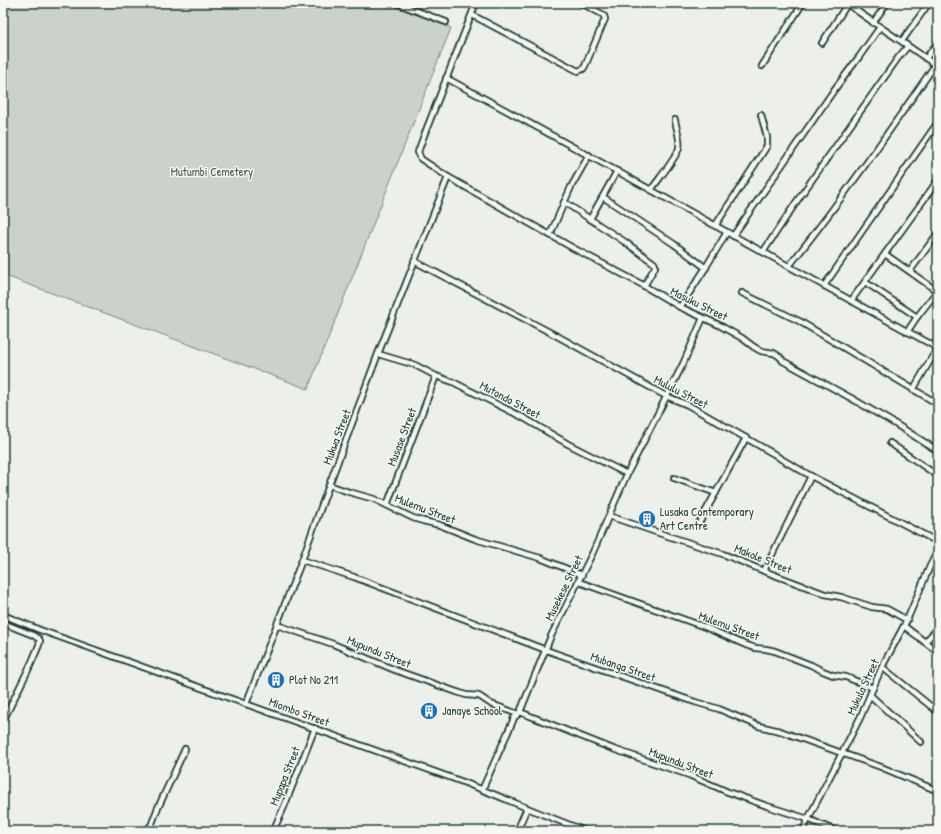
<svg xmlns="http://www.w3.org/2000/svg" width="941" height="834" viewBox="0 0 941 834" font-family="'Patrick Hand',sans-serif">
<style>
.green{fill:#cbd2cc;stroke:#758880}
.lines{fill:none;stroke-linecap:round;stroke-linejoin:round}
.street-casing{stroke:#1f3d34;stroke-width:8}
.street{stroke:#f6f6f2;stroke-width:4.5}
.labels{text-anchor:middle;stroke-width:3;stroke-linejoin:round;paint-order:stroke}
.park-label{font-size:12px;fill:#415b52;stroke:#f6f6f2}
.street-label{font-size:12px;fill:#1f3d34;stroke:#f6f6f2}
.poi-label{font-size:12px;fill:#1f3d34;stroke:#f6f6f2;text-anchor:start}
</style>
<rect width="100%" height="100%" fill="#edefea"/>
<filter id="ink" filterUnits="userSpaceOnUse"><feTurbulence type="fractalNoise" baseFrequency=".025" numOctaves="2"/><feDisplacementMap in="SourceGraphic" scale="8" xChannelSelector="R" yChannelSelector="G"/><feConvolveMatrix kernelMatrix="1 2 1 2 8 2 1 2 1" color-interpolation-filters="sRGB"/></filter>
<g filter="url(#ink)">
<polygon class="green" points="3,3 386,3 451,28 308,389 3,275"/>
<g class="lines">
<defs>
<g id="street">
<polyline points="396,3 446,22"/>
<polyline points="476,3 423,138 418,152 421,159 448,177 573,248 641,284 680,307 719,325 742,338 754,347 761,351 774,353 780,357 783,361 851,398 897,425 938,451"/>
<path d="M846,3c30,22 62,42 92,64"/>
<polyline points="472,15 578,71 583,69 585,66 605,19 604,16 602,14 581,3"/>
<polyline points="873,23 887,3"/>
<polyline points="902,41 929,3"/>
<polyline points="822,43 848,3"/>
<polyline points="926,58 938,42"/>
<polyline points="762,66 803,3"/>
<path d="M446,78c165,88 327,181 492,270"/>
<path d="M651,190c6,-9 26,-33 28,-42 2,-9 -3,-20 -4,-28"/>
<polyline points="603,197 674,244 706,268"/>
<polyline points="564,202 625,242 654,263 655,265 655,267 644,286"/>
<polyline points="590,219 617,171"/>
<polyline points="715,226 767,146 767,137 761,115"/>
<polyline points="550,235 571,187 589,155"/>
<polyline points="733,236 834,90 859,57 880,27"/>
<polyline points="763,252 797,201 898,58 908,46"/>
<polyline points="885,254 937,291"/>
<polyline points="414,261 559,337 666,396 688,405 774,454 781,459 811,476 938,542"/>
<path d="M789,266c52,-65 99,-133 146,-201"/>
<polyline points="910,271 938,233"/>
<polyline points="865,282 917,317"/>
<polyline points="824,286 938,122"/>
<polyline points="742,293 799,321 938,404"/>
<polyline points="851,301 938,180"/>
<polyline points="680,307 703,272 727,232"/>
<polyline points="907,332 917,317 938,290"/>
<polyline points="378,354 415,365 436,376 453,382 524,418 568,444 627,474"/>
<polyline points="913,390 938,347"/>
<polyline points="890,443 938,476"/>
<polyline points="674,478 716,493"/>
<polyline points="329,485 349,492 374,499 413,518 423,521 440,525 475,539 540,558 582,575"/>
<polyline points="387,505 436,376"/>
<polyline points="609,516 662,534 723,554 764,571 825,594 841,597 872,607 887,609 907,620"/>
<polyline points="698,525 746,438"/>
<polyline points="302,560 354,577 546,650 695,702 719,709 759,726 780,731 881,767 938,791"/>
<polyline points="764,571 811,476"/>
<polyline points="579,582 705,627 746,645 755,648 766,649 775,651 811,665 823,671 833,675 846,677 873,688"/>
<path d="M3,615l37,15c141,51 282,101 423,152 41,16 82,34 123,49"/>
<polyline points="3,623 33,635 39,639 40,641 39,645 31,664 3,721"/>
<polyline points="277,625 333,644 395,670 454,691 466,695 479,696 491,704 518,714"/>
<polyline points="904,626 938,652"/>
<polyline points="925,642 938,628"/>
<polyline points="882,667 938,712"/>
<polyline points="870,695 921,742"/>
<polyline points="246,704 302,560 329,485 378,354 448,177"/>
<polyline points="520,712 613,749 689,775 728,792 767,806 808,819 836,831"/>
<polyline points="482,790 512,723 514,718 520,712 551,636 593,552 627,474 683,364 703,318"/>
<polyline points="144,831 151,826"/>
<polyline points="152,831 151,826 157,810 185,749"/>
<polyline points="273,831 284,807 315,728"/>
<polyline points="517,831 527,808"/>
<polyline points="803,831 808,819 860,718 882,667 907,620 930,566 938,550"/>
</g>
</defs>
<use href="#street" class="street-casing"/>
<use href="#street" class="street"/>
</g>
</g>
<defs>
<symbol id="building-disc" viewBox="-11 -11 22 22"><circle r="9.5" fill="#1f6fb2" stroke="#f6f6f2"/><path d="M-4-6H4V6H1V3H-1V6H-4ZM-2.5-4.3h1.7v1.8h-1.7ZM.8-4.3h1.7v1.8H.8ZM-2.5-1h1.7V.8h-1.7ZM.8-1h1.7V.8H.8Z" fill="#fff"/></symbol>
</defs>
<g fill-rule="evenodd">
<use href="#building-disc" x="637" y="509" width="20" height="20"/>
<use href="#building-disc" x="266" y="670" width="20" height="20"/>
<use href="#building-disc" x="419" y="701" width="20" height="20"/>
</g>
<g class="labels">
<g class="park-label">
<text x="212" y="176">Mutumbi Cemetery</text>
</g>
<g class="street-label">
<text transform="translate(699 304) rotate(26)" y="4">Masuku Street</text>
<text transform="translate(681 392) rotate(27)" y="4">Mululu Street</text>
<text transform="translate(510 400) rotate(28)" y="4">Mutondo Street</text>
<text transform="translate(337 437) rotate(-69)" y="4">Mukwa Street</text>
<text transform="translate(402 437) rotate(-69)" y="4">Musase Street</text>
<text transform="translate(425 509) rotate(21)" y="4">Mulemu Street</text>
<text transform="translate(763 559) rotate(22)" y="4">Makole Street</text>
<text transform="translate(564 588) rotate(-64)" y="4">Musekese Street</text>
<text transform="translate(729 626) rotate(20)" y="4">Mulemu Street</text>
<text transform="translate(379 652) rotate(22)" y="4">Mupundu Street</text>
<text transform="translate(623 667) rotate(19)" y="4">Mubanga Street</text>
<text transform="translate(863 687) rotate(-65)" y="4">Mukula Street</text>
<text transform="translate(299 712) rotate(20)" y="4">Miombo Street</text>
<text transform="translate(681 763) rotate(21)" y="4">Mupundu Street</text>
<text transform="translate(285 776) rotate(-68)" y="4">Mupapa Street</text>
</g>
<g class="poi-label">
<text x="660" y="516">Lusaka Contemporary<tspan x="660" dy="14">Art Centre</tspan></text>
<text x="289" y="684">Plot No 211</text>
<text x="442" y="715">Janaye School</text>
</g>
</g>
<rect width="941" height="834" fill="none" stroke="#f6f6f2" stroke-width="16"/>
<rect x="8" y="8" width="925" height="818" fill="none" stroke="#1f3d34" stroke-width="1.5" filter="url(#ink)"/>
</svg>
